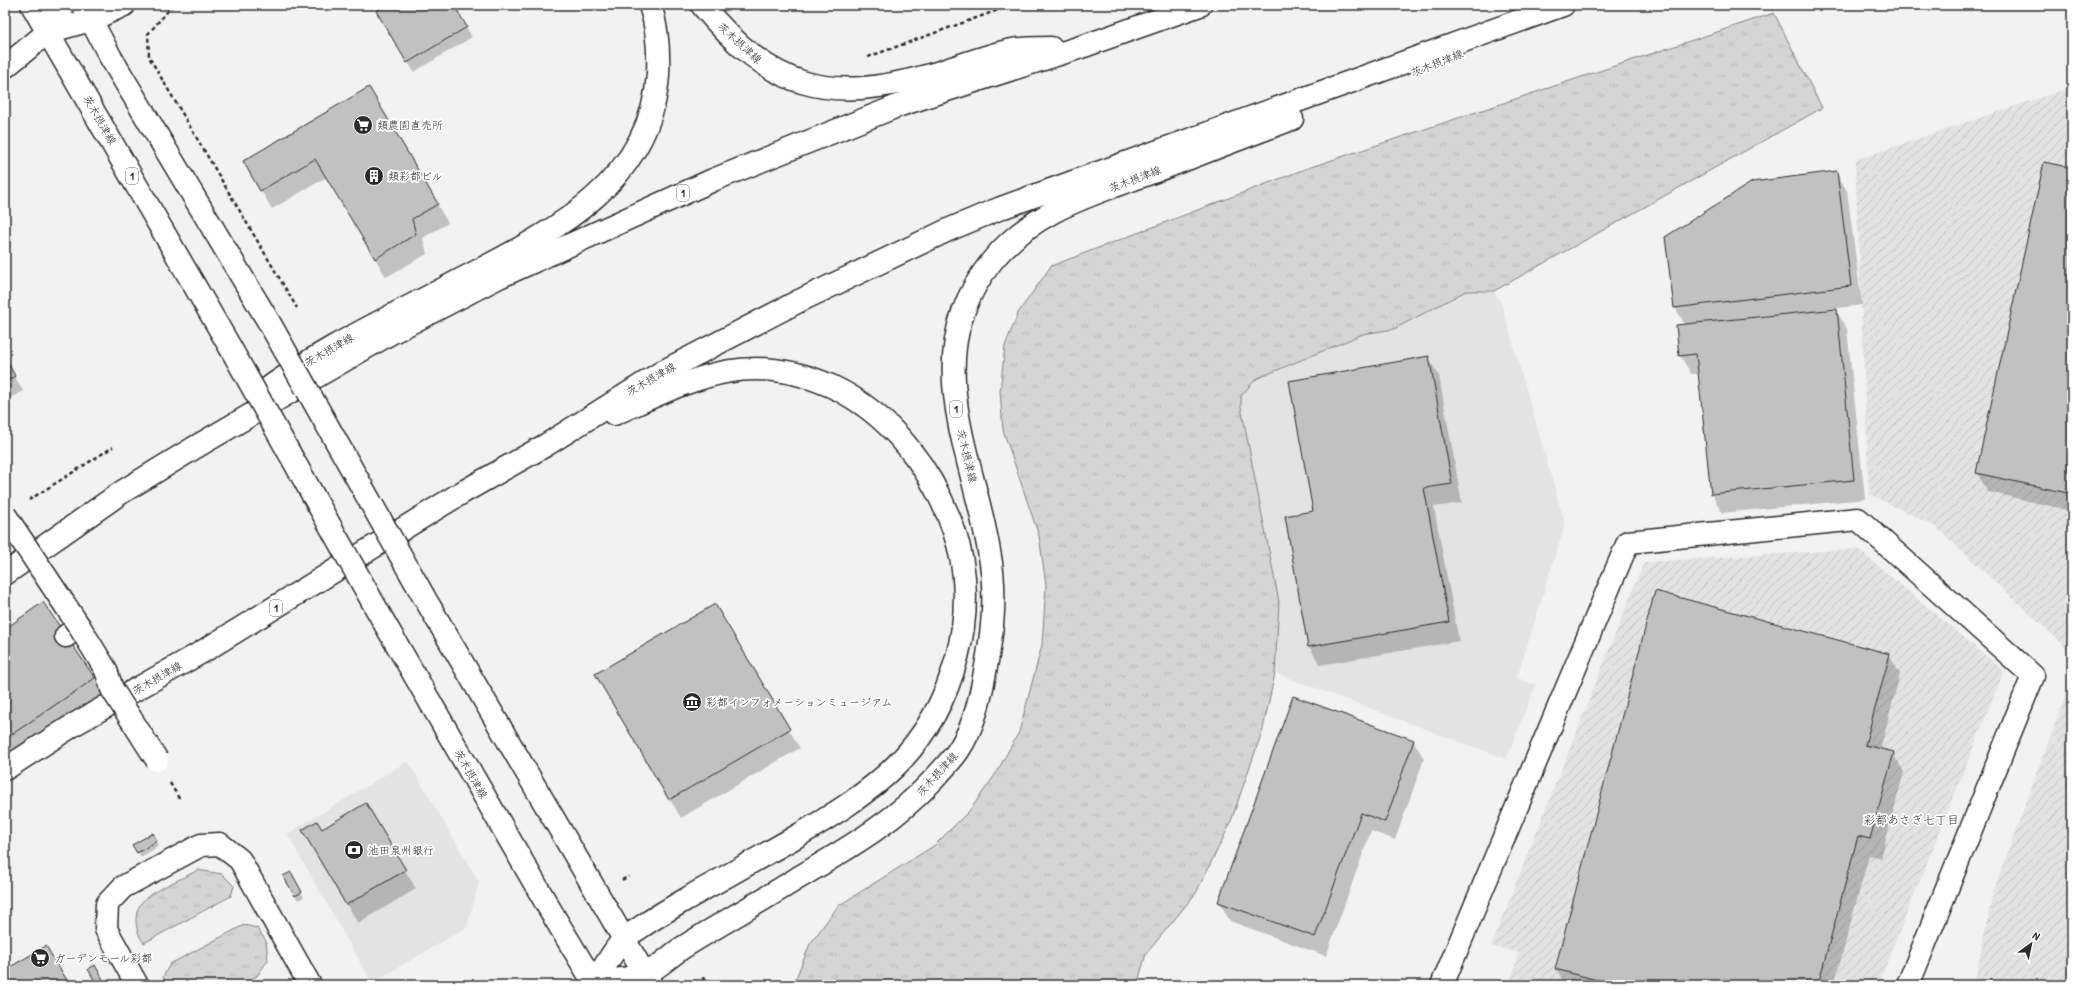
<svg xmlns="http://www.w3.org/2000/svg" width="2077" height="990" viewBox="0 0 2077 990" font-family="'Patrick Hand','Klee One',sans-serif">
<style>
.built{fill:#e3e3e3}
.industrial{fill:url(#industrial-furrows)}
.grass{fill:url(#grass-tufts);stroke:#808080}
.shadow{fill:#0003}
.building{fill:#c1c1c1;stroke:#2b2b2b}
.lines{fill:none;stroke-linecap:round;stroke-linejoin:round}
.minor-casing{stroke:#2b2b2b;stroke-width:25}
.major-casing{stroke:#2b2b2b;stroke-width:25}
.path{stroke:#2b2b2b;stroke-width:2.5;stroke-dasharray:4 3;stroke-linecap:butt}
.minor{stroke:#fff;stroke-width:22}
.major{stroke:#fff;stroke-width:22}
.minor-bridge-casing{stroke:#2b2b2b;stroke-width:25;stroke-linecap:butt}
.major-bridge-casing{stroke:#2b2b2b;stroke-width:25;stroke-linecap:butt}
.minor-bridge{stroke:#fff;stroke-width:22}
.major-bridge{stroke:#fff;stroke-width:22}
.labels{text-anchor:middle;stroke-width:3.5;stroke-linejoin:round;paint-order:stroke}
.shield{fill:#fff;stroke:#6b6b6b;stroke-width:1}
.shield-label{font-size:10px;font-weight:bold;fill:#2b2b2b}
.street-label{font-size:11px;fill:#2b2b2b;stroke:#fff}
.poi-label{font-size:11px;fill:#2b2b2b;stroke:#fff;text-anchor:start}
.neighbourhood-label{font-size:12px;fill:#2b2b2b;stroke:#fff}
</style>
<defs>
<pattern id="industrial-furrows" width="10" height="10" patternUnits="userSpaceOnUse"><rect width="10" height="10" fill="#e3e3e3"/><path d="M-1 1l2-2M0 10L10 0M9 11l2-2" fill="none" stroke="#c3c3c3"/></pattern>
<pattern id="grass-tufts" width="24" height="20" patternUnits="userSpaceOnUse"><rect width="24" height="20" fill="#d5d5d5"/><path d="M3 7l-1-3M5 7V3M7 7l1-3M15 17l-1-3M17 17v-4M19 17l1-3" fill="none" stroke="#b7b7b7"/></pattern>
</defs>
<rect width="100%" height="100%" fill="#f2f2f2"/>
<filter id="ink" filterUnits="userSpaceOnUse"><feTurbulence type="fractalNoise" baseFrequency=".025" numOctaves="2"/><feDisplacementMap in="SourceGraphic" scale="8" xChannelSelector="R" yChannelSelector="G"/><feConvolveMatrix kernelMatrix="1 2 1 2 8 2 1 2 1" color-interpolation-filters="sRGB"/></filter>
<g filter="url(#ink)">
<g class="built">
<polygon points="1466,291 1494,292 1501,302 1565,524 1517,678 1536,685 1506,759 1275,673 1279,602 1241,407 1241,396 1256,379 1363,334 1394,329"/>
<polygon points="408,761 479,882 467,927 372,983 287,834"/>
</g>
<g class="industrial">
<polygon points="2072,87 2072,653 1936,527 1869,494 1855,160"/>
<polygon points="1858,549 2004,671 1878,985 1510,985 1518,952 1491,946 1644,562"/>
<polygon points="2072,678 2072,985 1974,985 1993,892"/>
</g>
<g class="grass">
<polygon points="1774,13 1822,108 1494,291 1466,291 1394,329 1363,334 1256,379 1241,396 1241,407 1279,602 1275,673 1263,729 1230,824 1196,893 1146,954 1137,985 793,985 810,944 838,906 935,845 970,810 995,775 1019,732 1042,645 1046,585 1039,536 1003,430 1000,391 1005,346 1018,313 1051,266 1305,169"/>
<path d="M198,870l24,4 12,12 -3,10 -87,47c-10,-12 -12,-34 2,-45 12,-10 38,-20 52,-28z"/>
<polygon points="244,925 257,928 266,941 268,960 257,976 241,985 167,985 163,977 170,964"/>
</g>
<g class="shadow">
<polygon points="388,5 453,5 472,37 414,72 377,11"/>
<polygon points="369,88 448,223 423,238 427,254 386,277 327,177 272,209 244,162"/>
<polygon points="2072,169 2072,511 1988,492 1977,473"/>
<polygon points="1836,172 1847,191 1862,305 1815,311 1815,312 1836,310 1847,329 1865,499 1722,513 1712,494 1699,374 1691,374 1680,355 1685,325 1675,307"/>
<polygon points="1428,357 1439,376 1462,503 1434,507 1459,641 1320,665 1309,646 1314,512"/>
<polygon points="5,359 23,391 5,401"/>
<polygon points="5,630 94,679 105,697 5,765"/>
<polygon points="1889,655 1900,674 1880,750 1893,753 1904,772 1881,858 1869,855 1834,985 1565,985 1556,968"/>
<polygon points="607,694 789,730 800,748 681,818"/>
<polygon points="1413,740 1424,759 1395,840 1371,831 1326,956 1230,921 1219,902"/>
<polygon points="303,830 321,830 405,870 416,889 358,923"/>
<polygon points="152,835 159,846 141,857 134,845"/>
<polygon points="290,873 304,897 298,900 284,876"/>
</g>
<g class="building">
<polygon points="386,5 454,5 467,27 407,63 376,11"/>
<polygon points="369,87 438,204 412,219 416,234 375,259 315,159 260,191 243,161"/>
<polygon points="2044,162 2072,168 2072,494 1976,473"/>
<polygon points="1837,171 1851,286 1674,308 1665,237 1752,182"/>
<polygon points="1837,309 1854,480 1711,494 1696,354 1679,356 1676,325"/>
<polygon points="1429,356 1452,484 1424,488 1449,622 1308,647 1285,516 1313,511 1289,381"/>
<polygon points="5,357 15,376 5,382"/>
<polygon points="1655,591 1890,654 1865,745 1894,752 1870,839 1858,836 1818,985 1616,985 1555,969"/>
<polygon points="43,602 95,678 5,739 5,629"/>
<polygon points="715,604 790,729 669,800 595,674"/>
<polygon points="1293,696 1414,740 1385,822 1361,813 1315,937 1218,902"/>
<polygon points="366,803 406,870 346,905 302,830 317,821 322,829"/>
<polygon points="153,833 157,841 137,853 132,845"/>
<polygon points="291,872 302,892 295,896 283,876"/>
<polygon points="46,946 70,985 5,985 5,970"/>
<polygon points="95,965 106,985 97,985 88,969"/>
</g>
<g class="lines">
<defs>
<g id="minor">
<polyline points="5,67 48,32"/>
<polyline points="66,636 79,626"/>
<polyline points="624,939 651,985"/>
<polyline points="137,985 106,929 107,904 123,887 201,845 220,844 240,860 310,985"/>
<polyline points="1442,985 1628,542 1858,519 2033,676 1908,985"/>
</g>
<g id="major">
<polyline points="32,5 230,347"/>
<polyline points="83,5 111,58 270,324"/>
<path d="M702,5c69,84 125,99 228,70 27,-8 54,-19 82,-25 12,-2 26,-2 39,-2"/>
<polyline points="48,32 91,20 124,5"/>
<polyline points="48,32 64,5"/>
<path d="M259,395c57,-43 123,-74 186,-107 90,-48 206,-96 213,-214 1,-22 -1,-48 -8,-69"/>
<polyline points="5,574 122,492 194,448 391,333 499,277 713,180 900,105 1087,45 1200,5"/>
<polyline points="424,597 624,939"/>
<polyline points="385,624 556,920 594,983"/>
<polyline points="5,769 75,724 202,652 463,492 546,445 662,372 799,301 948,230 1001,208 1563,5"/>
<path d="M594,983c15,-3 38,-4 51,-9 13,-6 25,-18 37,-26 38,-24 78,-46 116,-70 50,-30 95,-55 135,-98 8,-9 18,-19 25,-29 16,-24 22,-51 27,-79 8,-41 12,-80 4,-121 -17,-101 -72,-197 3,-290 42,-52 102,-67 161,-89 47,-18 93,-36 139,-53"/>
<path d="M594,983c10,-14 18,-32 30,-44 4,-5 12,-8 17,-12 19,-13 39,-24 59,-36 31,-17 62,-35 92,-52 81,-47 140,-87 165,-182 11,-41 11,-86 -3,-126 -21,-61 -63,-117 -123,-145 -84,-38 -140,-6 -217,28"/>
</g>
</defs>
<use href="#minor" class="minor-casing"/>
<use href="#major" class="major-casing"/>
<g class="path">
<polyline points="173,5 148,34 149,57 297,308"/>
<polyline points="868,57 1012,5"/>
<polyline points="29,500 113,447"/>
<polyline points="170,783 180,800"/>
<polyline points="622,880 629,876"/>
<polyline points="702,978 722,985"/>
</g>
<use href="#minor" class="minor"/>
<use href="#major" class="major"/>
<defs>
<polyline id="minor-bridge" points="5,515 79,626 106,670 112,689 157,760"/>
<g id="major-bridge">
<polyline points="270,324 424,597"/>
<polyline points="230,347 385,624"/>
</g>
</defs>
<use href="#minor-bridge" class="minor-bridge-casing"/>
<use href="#major-bridge" class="major-bridge-casing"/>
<use href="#minor-bridge" class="minor-bridge"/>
<use href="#major-bridge" class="major-bridge"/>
</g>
</g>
<defs>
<symbol id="supermarket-disc" viewBox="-11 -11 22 22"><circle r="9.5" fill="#2b2b2b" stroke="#fff"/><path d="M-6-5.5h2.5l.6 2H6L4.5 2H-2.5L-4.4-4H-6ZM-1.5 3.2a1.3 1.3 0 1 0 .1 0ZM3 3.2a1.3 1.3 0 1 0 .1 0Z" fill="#fff"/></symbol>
<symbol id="building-disc" viewBox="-11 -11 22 22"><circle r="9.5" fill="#2b2b2b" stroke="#fff"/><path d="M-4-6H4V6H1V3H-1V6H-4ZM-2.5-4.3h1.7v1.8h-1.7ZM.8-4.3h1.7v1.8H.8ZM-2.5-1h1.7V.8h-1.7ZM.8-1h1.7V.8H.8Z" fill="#fff"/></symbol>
<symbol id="museum-disc" viewBox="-11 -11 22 22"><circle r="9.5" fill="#2b2b2b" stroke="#fff"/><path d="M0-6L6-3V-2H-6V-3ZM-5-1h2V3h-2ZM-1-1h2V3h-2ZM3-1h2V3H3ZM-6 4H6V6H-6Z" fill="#fff"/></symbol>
<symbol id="bank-disc" viewBox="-11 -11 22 22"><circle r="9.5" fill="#2b2b2b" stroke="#fff"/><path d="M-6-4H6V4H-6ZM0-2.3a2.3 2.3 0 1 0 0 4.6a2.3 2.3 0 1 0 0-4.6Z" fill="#fff"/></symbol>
</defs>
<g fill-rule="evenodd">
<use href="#supermarket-disc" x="352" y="114" width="22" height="22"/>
<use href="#building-disc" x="363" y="165" width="22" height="22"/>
<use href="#museum-disc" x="681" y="691" width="22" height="22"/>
<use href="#bank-disc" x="343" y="839" width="22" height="22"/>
<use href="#supermarket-disc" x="29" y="947" width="22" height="22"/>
</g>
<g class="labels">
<g class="shield">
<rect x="126" y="168" width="12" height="16" rx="3"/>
<rect x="677" y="185" width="12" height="16" rx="3"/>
<rect x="950" y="401" width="12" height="16" rx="3"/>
<rect x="270" y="600" width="12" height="16" rx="3"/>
</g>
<g class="shield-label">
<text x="132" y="180">1</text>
<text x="683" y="197">1</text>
<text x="956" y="413">1</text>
<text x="276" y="612">1</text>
</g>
<g class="street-label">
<text transform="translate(740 43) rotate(42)" y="4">茨木摂津線</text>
<text transform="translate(1437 63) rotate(-22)" y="4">茨木摂津線</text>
<text transform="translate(100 120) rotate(60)" y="4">茨木摂津線</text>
<text transform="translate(1135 179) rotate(-21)" y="4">茨木摂津線</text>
<text transform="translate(329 350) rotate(-30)" y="4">茨木摂津線</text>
<text transform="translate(651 379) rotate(-30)" y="4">茨木摂津線</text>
<text transform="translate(967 456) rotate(76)" y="4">茨木摂津線</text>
<text transform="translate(157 678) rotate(-30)" y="4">茨木摂津線</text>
<text transform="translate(471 774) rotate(60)" y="4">茨木摂津線</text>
<text transform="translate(937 774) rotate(-48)" y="4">茨木摂津線</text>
</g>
<g class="poi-label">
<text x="377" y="129">類農園直売所</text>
<text x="388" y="180">類彩都ビル</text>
<text x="706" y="706">彩都インフォメーションミュージアム</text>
<text x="368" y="854">池田泉州銀行</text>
<text x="54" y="962">ガーデンモール彩都</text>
</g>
<g class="neighbourhood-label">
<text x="1911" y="824">彩都あさぎ七丁目</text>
</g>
</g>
<rect width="2077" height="990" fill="none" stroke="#fff" stroke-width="20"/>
<rect x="10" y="10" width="2057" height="970" fill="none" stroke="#2b2b2b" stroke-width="1.5" filter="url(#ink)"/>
<g transform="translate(2031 944) rotate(33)" stroke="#ffffff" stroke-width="3" paint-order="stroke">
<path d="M0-3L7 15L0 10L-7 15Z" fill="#2b2b2b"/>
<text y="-6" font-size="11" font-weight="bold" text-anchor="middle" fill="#2b2b2b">N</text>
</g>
</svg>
